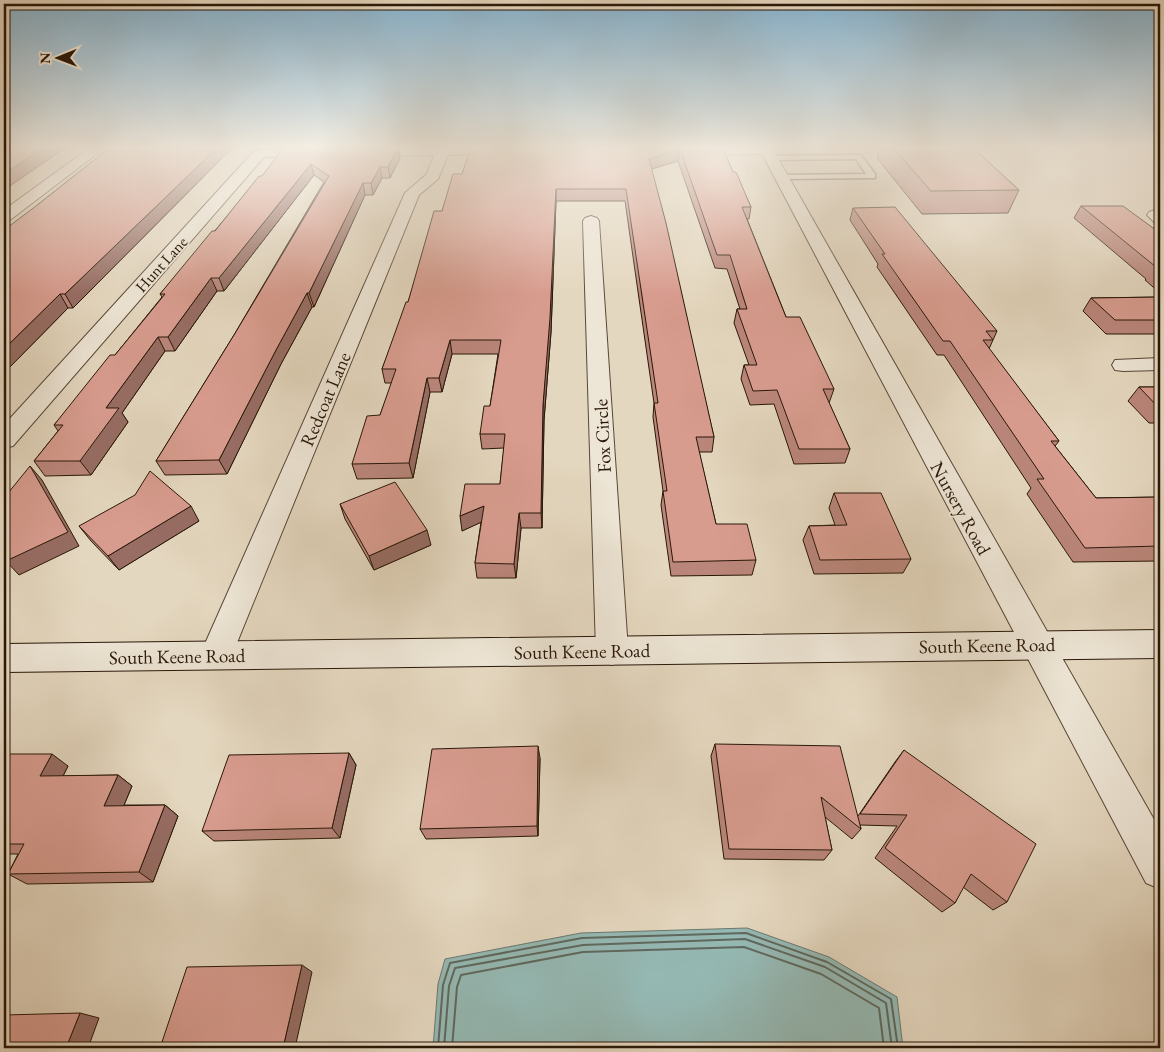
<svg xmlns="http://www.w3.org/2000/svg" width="1164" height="1052" viewBox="0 0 1164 1052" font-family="'EB Garamond',serif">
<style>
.water{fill:#95b9b4;stroke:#6a786f}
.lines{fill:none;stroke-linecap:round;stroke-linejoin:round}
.shore{stroke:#5f685e;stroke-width:2}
.service-casing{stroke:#584736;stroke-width:3}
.minor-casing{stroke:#584736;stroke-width:2}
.tertiary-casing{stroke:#584736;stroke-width:2}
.secondary-casing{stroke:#291708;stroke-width:2}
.service{fill:#ede5d5;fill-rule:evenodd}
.minor{fill:#ede5d5;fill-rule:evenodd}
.tertiary{fill:#ede5d5;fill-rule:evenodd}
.secondary{fill:#ede5d5;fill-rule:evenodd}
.wall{fill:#ba867b;stroke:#291708}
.shaded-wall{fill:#976d64;stroke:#291708}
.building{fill:#d89c8f;stroke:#291708}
.labels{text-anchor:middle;stroke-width:4;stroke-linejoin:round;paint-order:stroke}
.far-street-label{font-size:16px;fill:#291708;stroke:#ede5d5}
.street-label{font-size:19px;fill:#291708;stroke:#ede5d5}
</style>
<rect width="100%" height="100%" fill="#e4d7bf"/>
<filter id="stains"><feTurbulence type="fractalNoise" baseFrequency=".004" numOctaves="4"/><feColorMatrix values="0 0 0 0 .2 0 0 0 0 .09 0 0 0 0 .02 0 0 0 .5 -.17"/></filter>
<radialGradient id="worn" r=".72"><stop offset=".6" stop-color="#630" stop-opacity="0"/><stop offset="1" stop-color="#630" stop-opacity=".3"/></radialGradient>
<polygon class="water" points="747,928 829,957 897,997 903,1048 433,1048 438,984 445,959 581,933"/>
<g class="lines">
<g class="shore">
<polyline points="438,1048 443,985 450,963 582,938 746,933 827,962 891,999 898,1048"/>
<polyline points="444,1048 449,986 455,968 583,945 745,939 825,967 886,1003 892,1048"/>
<polyline points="452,1048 457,987 461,975 583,952 744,947 821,974 879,1008 884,1048"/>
</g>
<defs>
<polygon id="service" points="858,155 861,155 875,174 875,178 781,179 777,177 778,175 866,174 856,159 771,160 767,158 771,156"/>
<g id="minor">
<polygon points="92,146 107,146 10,220 4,222 4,210"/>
<polygon points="768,146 774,150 767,154 686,155 679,151 686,147"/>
<polygon points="506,147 513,151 511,154 448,155 438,179 419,195 232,655 227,665 216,669 205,665 200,655 405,193 427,174 434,155 361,156 354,152 361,148"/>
<polygon points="316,148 321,149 323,152 321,155 264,157 13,446 4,448 4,425 255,150"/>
<polygon points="1155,210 1160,212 1160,224 1154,222 1147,215 1149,212"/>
<polygon points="591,216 597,218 599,221 628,651 623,661 612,665 601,661 596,651 583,221 585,218"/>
<polygon points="1160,358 1160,370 1123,371 1115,370 1112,365 1115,360"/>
</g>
<polygon id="tertiary" points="758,146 771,146 1160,830 1160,889 1146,883"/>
<polygon id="secondary" points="1160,630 1160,658 4,672 4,644"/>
</defs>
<use href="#service" class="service-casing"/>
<use href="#minor" class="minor-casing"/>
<use href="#tertiary" class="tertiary-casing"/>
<use href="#secondary" class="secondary-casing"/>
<use href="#service" class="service"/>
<use href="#minor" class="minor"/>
<use href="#tertiary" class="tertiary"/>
<use href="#secondary" class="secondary"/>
</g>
<g class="wall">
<polygon points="112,146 234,146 73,308 68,308 4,373 36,206"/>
<polygon points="294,146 374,146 296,147 398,147 400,158 390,178 382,178 373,195 365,195 314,307 312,307 281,364 227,474 165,475 156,461 234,335 324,182 314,175 224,291 217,291 175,351 165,351 122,413 128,422 91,475 45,476 34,461 58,431 54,425 115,355 162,297 160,294 262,176 295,147"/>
<polygon points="722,146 733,172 751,207 749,219 747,219 786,317 834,389 829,403 850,449 845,463 794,464 774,404 750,405 741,379 744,365 749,365 734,323 737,309 740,309 727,269 715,268 678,161 651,169 714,437 712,452 699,452 716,524 756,560 752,575 671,576 661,505 663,491 653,417 654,403 625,201 556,201 551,332 544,420 542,528 521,528 516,578 477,578 475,563 481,522 462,531 500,484 504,448 482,449 480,434 490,406 498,354 452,354 442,392 430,392 413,478 357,479 352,464 380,415 392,383 385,383 382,369 408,302 442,211 462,174 471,147"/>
<polygon points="881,146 971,146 1019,190 1008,213 922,214 877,158"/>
<polygon points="978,146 1031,146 978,147"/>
<polygon points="1081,206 1160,233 1160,293 1145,280 1146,279 1074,218"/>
<polygon points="853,208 997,331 989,349 1059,441 1055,446 1096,498 1160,497 1160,561 1073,562 1027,494 1031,488 944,355 937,355 877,267 878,264 850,220"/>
<polygon points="1160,297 1160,334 1106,334 1083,311 1091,298"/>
<polygon points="1139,387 1160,387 1160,423 1149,423 1128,401"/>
<polygon points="834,493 911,559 903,573 814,574 803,540 809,526 835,525 829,508"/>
<polygon points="340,504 431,545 374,570 345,519"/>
<polygon points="199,521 119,570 91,541 79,526"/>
<polygon points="715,744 858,816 895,762 904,750 1007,902 993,910 963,887 955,903 942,912 875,858 897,826 860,825 861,829 852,839 825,817 832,850 824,860 724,859 711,756"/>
<polygon points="349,753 356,765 340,838 214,841 202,831"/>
<polygon points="4,754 68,766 63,776 118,775 132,786 124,805 165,805 178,816 153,882 27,884 8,874 18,854 4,854"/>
<polygon points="540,758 538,836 426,839 420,829"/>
</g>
<g class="shaded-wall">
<polygon points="46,146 68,146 4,190 4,174"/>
<polygon points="219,146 234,146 73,308 65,294"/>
<polygon points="398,147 400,158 390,178 388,167"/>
<polygon points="680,149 678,161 648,170 649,159"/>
<polygon points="311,164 314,175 224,291 219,278"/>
<polygon points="380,167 382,178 373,195 371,183"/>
<polygon points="363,183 365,195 314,307 309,293"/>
<polygon points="556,189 556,201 551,332 544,420 542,528 541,513 543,405"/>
<polygon points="211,278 217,291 175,351 168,337"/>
<polygon points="307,293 312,307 281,364 227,474 219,460 276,350"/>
<polygon points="60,294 68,308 4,373 4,349"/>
<polygon points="158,337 165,351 122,413 128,422 91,475 80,461 106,408"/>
<polygon points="450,340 452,354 442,392 439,378"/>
<polygon points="427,378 430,392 413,478 409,463"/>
<polygon points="30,466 42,480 79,546 19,575 6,561"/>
<polygon points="191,506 199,521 119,570 108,556"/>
<polygon points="484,506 486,520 462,531 460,516"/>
<polygon points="519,513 521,528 516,578 514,564"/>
<polygon points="427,530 431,545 374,570 369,556"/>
<polygon points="538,746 540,758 538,836 537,826"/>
<polygon points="349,753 356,765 340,838 332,828"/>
<polygon points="52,754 68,766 57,788 40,776"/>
<polygon points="118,775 132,786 119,817 104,806"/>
<polygon points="165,805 178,816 153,882 139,872"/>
<polygon points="302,965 312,972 295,1048 283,1048"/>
<polygon points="80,1013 99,1018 88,1048 66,1048"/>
</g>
<g class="building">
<polygon points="4,146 46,146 4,174"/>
<polygon points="112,146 219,146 65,294 60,294 4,349 4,230 36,206"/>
<polygon points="722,146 733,172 736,172 751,207 742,207 786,317 800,317 834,389 823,389 850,449 799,449 777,390 753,391 744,365 757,365 737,309 747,309 730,255 717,255 680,149 649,159 666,223 714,437 696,437 716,524 747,524 756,560 673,562 663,491 667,491 654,403 658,403 626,189 556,189 550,318 543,405 541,513 519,513 514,564 475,563 484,506 460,516 465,484 500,484 505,434 480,434 484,406 490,406 501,340 450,340 439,378 427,378 409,463 352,464 367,416 380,415 396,369 382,369 406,302 408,302 434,211 442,211 453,174 462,174 471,147"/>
<polygon points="892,146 971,146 1019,190 931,191"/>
<polygon points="398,147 388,167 380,167 371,183 363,183 309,293 307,293 276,350 219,460 156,461 234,335 329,176 311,164 219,278 211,278 168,337 158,337 106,408 119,408 80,461 34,461 63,425 54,425 110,355 115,355 165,294 160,294 212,231 215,231 259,176 262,176 283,148"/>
<polygon points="1081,206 1123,206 1160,233 1160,272 1154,267 1156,267"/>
<polygon points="895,207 997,331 986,331 993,340 983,340 1059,441 1051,441 1096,498 1160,497 1160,546 1085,548 1037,479 1044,479 950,341 943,341 882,254 885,254 853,208"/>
<polygon points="1160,297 1160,320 1115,320 1091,298"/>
<polygon points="1139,387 1160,387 1160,409"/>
<polygon points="30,466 68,532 6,561 4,557 4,498"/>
<polygon points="150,471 191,506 108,556 79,526 135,495"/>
<polygon points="395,482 427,530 369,556 340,504"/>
<polygon points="834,493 881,493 911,559 820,560 809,526 847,525"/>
<polygon points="715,744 840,746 861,829 821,797 832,850 729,849"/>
<polygon points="538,746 537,826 420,829 432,749"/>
<polygon points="904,750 1036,844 1007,902 971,874 955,903 885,848 907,815 860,814"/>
<polygon points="349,753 332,828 202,831 229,755"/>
<polygon points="4,754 52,754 40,776 118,775 104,806 165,805 139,872 8,874 24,844 4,844"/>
<polygon points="302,965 283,1048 160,1048 187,967"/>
<polygon points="80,1013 66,1048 4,1048 4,1015"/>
</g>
<linearGradient id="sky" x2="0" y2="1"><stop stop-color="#87b6d3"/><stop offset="0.5" stop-color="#f3ede2"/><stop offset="1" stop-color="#f3ede2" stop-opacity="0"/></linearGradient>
<rect width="1164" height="294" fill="url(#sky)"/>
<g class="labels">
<g class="far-street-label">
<text transform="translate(161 264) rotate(-48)" y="6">Hunt Lane</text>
</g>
<g class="street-label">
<text transform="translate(325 399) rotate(-67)" y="7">Redcoat Lane</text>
<text transform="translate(602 436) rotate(-93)" y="7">Fox Circle</text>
<text transform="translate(961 508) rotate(61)" y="7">Nursery Road</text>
<text transform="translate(987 645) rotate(-1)" y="7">South Keene Road</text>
<text transform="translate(582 651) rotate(-1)" y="7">South Keene Road</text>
<text transform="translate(177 656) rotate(-1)" y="7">South Keene Road</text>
</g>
</g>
<rect width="1164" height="1052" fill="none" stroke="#e4d7bf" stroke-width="20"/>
<rect x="5" y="5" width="1154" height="1042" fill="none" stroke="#291708" stroke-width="2.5"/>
<rect x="10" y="10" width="1144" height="1032" fill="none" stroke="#291708"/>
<g transform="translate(58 58) rotate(269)" stroke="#ede5d5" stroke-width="4" paint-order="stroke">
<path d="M0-4L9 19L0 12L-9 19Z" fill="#291708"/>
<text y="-8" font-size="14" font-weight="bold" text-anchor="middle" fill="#291708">N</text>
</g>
<rect width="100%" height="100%" filter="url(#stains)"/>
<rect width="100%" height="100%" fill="url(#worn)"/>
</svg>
